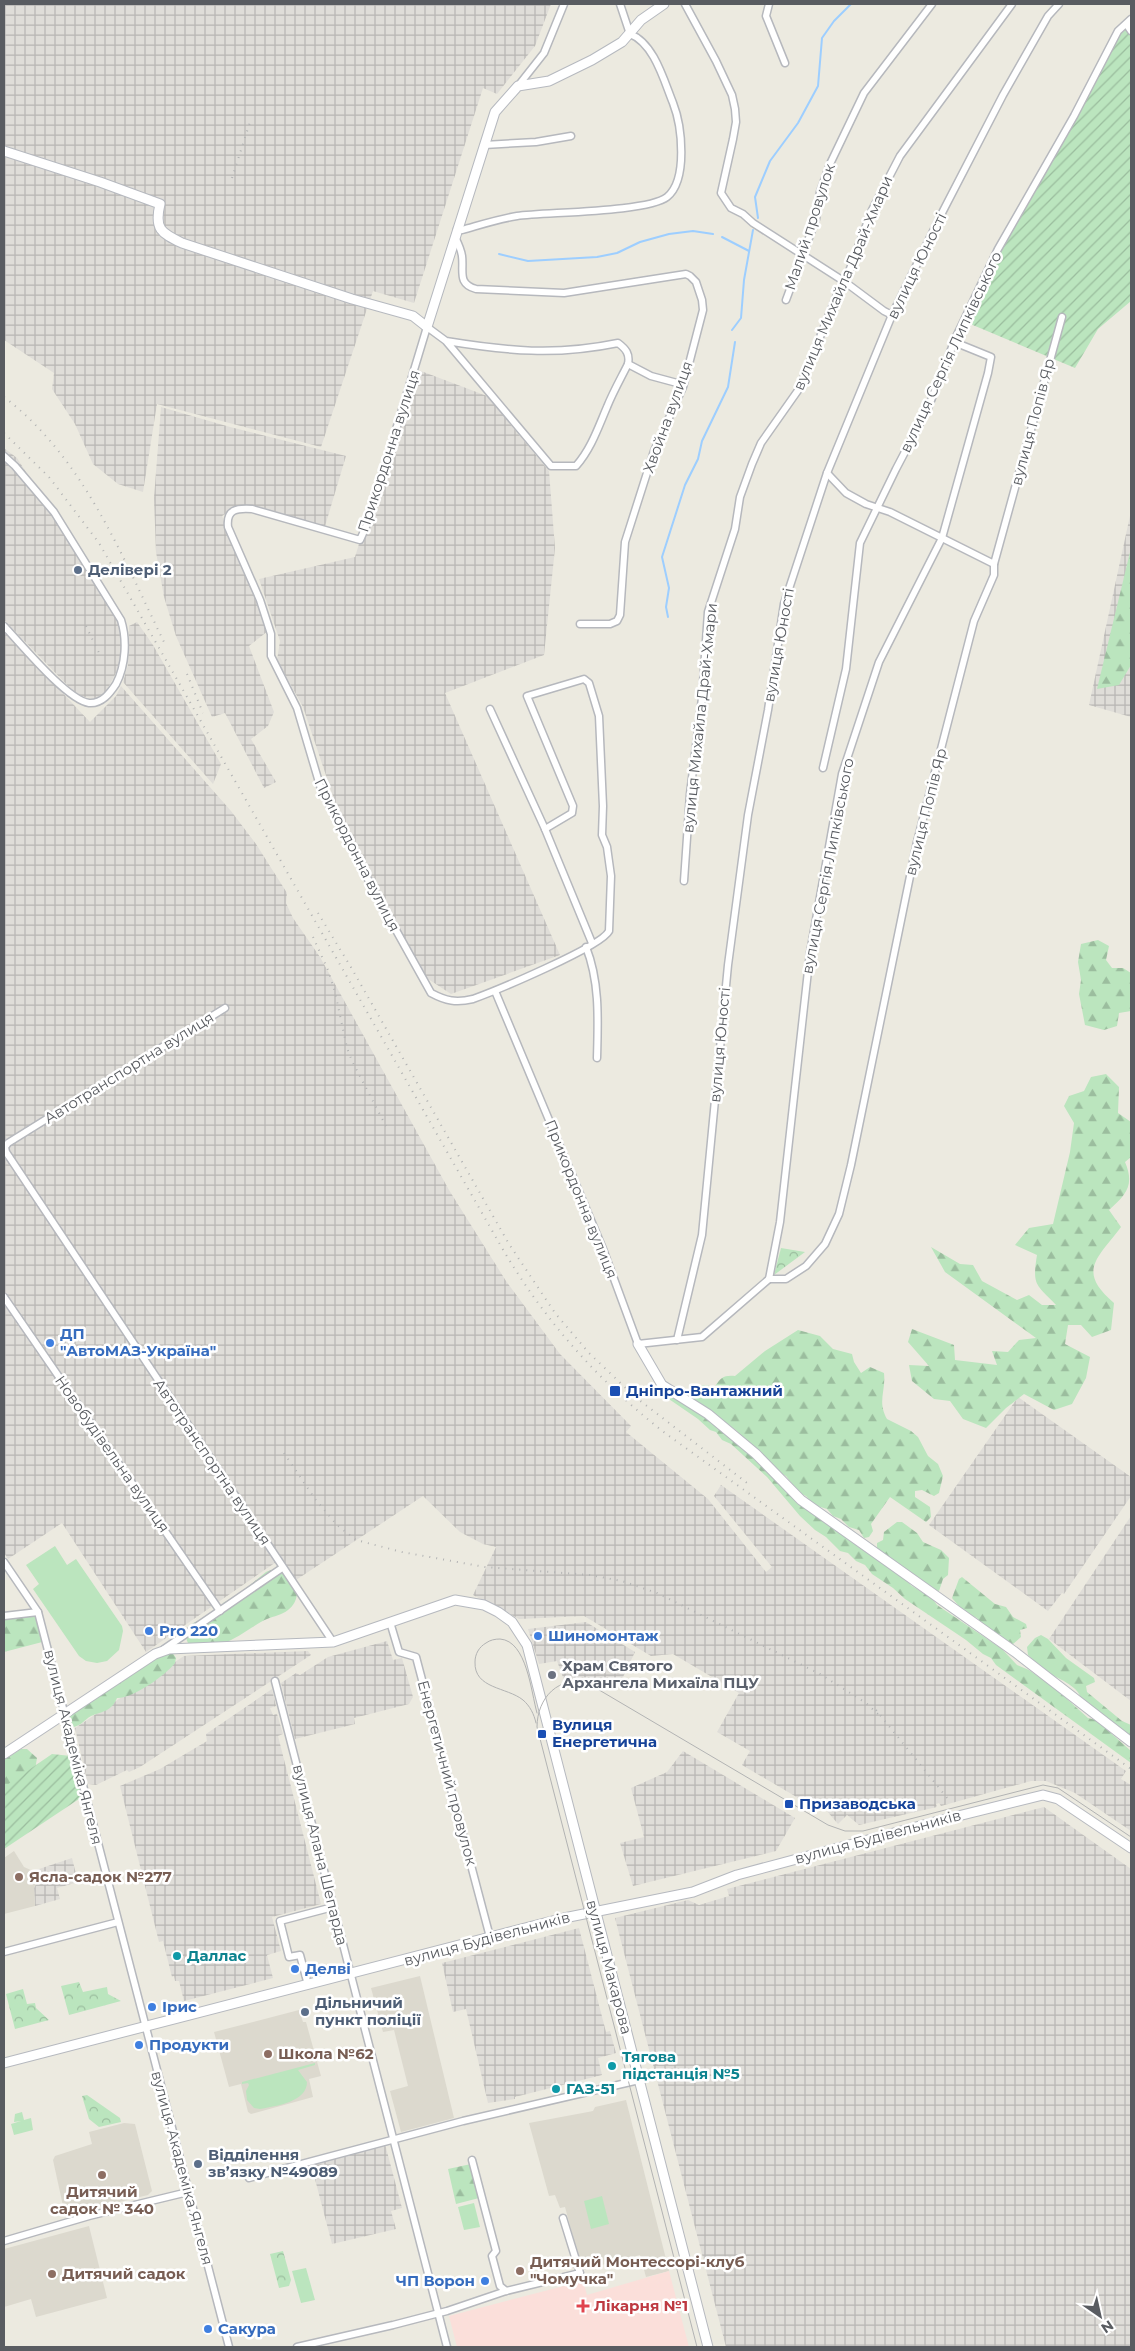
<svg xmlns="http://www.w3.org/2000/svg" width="1135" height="2351" viewBox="0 0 1135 2351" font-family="Montserrat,sans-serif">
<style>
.industrial{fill:url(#industrial-grid)}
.education{fill:#dcd9ce}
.medical{fill:#fbdfda}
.forest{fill:url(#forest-firs)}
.park{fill:url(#park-crowns)}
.garden{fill:url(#garden-furrows)}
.pitch{fill:#bbe5be}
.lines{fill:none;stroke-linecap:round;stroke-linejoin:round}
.stream{stroke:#9dceff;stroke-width:2}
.street-casing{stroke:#b6b8bd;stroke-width:9}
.secondary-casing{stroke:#b6b9bf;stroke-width:11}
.street{stroke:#fff;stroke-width:6}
.secondary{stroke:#fff;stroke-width:9}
.tram{stroke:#b2b3b3;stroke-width:1}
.rail{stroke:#b2b3b3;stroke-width:2;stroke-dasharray:1 6;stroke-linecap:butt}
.service-dot{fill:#5c6f8a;stroke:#fff;stroke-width:2}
.shop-dot{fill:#3f7fe0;stroke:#fff;stroke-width:2}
.transit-dot{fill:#1a4fb4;stroke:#fff;stroke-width:2}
.worship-dot{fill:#6b7280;stroke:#fff;stroke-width:2}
.education-dot{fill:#8d6e63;stroke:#fff;stroke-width:2}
.culture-dot{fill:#0f9aa8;stroke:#fff;stroke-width:2}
.health-dot{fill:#e0444e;stroke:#fff;stroke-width:2}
.labels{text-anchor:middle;stroke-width:5;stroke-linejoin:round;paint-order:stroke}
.street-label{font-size:15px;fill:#595c61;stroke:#fff}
.service-label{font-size:15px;font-weight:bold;fill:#4e5e75;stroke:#fff;text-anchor:start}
.shop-label{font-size:15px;font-weight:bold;fill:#366cbe;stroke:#fff;text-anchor:start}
.transit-label{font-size:15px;font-weight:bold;fill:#164399;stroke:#fff;text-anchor:start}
.worship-label{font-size:15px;font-weight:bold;fill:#5b616d;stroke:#fff;text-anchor:start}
.education-label{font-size:15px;font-weight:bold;fill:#785e54;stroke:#fff;text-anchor:start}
.culture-label{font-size:15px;font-weight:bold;fill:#0d838f;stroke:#fff;text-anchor:start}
.health-label{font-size:15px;font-weight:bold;fill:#be3a42;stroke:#fff;text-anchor:start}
</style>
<defs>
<pattern id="industrial-grid" width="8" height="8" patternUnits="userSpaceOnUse" patternTransform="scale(1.25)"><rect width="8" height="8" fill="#dfddd8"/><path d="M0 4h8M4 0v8" fill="none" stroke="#b8b6b3"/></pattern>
<pattern id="forest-firs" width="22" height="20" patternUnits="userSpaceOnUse" patternTransform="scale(1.25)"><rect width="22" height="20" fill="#bbe5be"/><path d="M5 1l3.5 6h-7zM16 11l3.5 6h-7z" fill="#9bbd9e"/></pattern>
<pattern id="park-crowns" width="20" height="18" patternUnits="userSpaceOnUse" patternTransform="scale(1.25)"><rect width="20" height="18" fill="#bbe5be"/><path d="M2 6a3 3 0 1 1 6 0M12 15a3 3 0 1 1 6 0" fill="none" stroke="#9bbd9e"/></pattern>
<pattern id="garden-furrows" width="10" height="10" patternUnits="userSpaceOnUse" patternTransform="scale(1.25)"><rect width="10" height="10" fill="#bbe5be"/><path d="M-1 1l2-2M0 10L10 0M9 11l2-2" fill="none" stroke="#9bbd9e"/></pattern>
</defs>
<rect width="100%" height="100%" fill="#eceae0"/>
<g class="industrial">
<polygon points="4,4 551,4 535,46 497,94 483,88 414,303 373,291 321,447 157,404 143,492 118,484 93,464 75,424 52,389 54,373 4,340"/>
<polygon points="413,368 487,396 549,471 555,548 544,655 445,693 560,955 451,994 422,975 345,832 303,707 277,660 280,641 259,579 355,557"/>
<polygon points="161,407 230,427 346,456 323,533 253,512 232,510 222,516 268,631 249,646 274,712 268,726 251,739 276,782 264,788 225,713 212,717 176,636 164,597 156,552 154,498"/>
<polygon points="4,448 17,458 119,620 122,650 120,665 106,692 96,698 83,697 72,690 4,620"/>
<polygon points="1131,511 1131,717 1089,705"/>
<polygon points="137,622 153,645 221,764 213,784 123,682 128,665 129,626"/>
<polygon points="4,631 90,722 116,696 121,686 231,811 256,844 287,893 286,903 293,918 320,957 449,1190 506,1281 560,1354 631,1426 626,1432 708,1499 766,1572 772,1567 714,1496 721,1485 1126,1771 1121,1779 1131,1785 1131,1831 1075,1793 1046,1781 1031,1781 941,1806 939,1803 936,1804 937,1807 859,1825 847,1815 838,1824 820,1803 817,1809 742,1765 750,1751 717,1732 739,1693 673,1654 651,1656 584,1616 519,1619 473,1595 496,1547 483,1544 460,1532 423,1496 296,1580 282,1558 146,1652 62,1523 8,1559 4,1553"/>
<polygon points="1018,1397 1131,1477 1131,1496 1064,1594 1062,1593 1048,1611 929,1525"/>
<polygon points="1131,1516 1131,1701 1049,1639"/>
<polygon points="586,1622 635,1652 623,1677 597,1684 578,1678 564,1680 557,1661 539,1664 528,1629"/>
<polygon points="387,1641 393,1660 402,1658 413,1697 409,1704 354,1718 355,1724 295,1739 281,1683 296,1673 300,1675 328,1657"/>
<polygon points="308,1651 311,1655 140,1767 129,1772 127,1770 96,1785 88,1784 75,1728 184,1656"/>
<polygon points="272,1689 276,1706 270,1708 273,1715 277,1714 283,1734 278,1736 321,1904 272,1917 281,1951 267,1955 273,1978 184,2001 179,1981 175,1981 174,1976 172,1977 163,1941 159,1942 120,1786 160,1769 207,1741 206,1734"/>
<polygon points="683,1751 795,1818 776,1851 633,1886 620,1843 644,1837 631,1788 667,1772"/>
<polygon points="1044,1807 1131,1869 1131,2347 726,2347 615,1918 688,1900 699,1905 729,1896 727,1889"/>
<polygon points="72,1858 78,1882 57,1888 60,1899 35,1906 34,1888 36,1884 33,1871"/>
<polygon points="579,1928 606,2032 610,2031 616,2053 598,2058 602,2075 515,2097 515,2099 488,2103 466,2009 453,2012 442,1963"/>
<polygon points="385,2144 402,2208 391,2211 396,2229 332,2244 311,2164"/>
</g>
<g class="education">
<polygon points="14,1851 24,1867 33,1871 36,1884 34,1888 35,1906 4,1914 4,1858"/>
<polygon points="420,1976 454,2118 401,2132 390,2091 408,2086 394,2030 383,2032 371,1988"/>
<polygon points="299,2010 303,2022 306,2022 321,2076 309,2079 313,2097 251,2114 248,2112 241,2084 229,2087 214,2032"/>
<polygon points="626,2100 669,2271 646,2277 640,2255 582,2270 565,2207 560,2208 555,2195 549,2196 529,2123 588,2112 593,2111 595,2107"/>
<polygon points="124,2123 135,2124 152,2191 148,2195 65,2215 53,2160 55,2156 92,2144 89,2132"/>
<polygon points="89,2226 107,2298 36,2317 31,2299 4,2307 4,2249"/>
</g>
<polygon class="medical" points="669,2271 689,2347 457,2347 449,2316 583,2281 587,2295"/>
<g class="forest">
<polygon points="1131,548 1131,665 1119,685 1097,689"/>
<polygon points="1098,940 1109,946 1106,960 1112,968 1123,968 1131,973 1131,1011 1119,1013 1117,1026 1104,1030 1085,1025 1079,994 1081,980 1078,962 1081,944"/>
<path d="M1106,1074l13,13 -1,26 13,9v35l-6,5c10,23 1,33 -16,48l12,17c-23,31 -45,44 -7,76l-3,27 -19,7 -11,-12h-13l-3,19 25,13 -4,21 -14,26 -18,6 -30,-16 -18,14 -20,20 -23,-9 -13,-18 -16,-2 -22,-18 -3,-16 20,1 -21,-24 4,-13 42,16 1,15 42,5 -5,-14 16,1 11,-12 17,-2 -91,-66 -14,-25 29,17 13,1 9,16 35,19 12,-5 13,10h14c-20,-21 -24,-19 -19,-50l-22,-10 14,-17 24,-4 17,-72 4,-29 -10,-17 5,-10 15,-5 7,-14z"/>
<path d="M798,1330l22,6 13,13 19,5 2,8 7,11 9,-6 14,6c2,19 -7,28 3,46l24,12 7,6 10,19 10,8 5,12 -4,17 -5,3 -12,-6 -7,1v6l15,10 1,10 -5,5 -36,-25 -19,27 2,7 -4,6 -5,1 -5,-8 -10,-3 -8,-8 -8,-3 -6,-7 -13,-4 -8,-9 -7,-3 -13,-17 -8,-4 -24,-25 -14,-10 -3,-6 -47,-35 -2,-5 16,-6 11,2c5,-10 10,-12 20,-11l30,-25z"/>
<polygon points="662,1391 669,1393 706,1416 751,1454 756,1461 794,1499 852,1540 857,1546 898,1573 912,1586 932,1598 937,1605 1002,1649 1017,1665 1029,1670 1057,1690 1088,1718 1096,1720 1131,1751 1131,1763 996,1665 991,1658 983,1654 966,1640 905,1599 893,1588 872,1574 865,1565 856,1561 848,1553 840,1551 826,1537 815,1530 800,1516 767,1477 731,1444 722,1440 716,1432 710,1430 698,1419 663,1395"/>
<polygon points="897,1522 902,1522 917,1533 923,1542 941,1550 949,1558 948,1575 943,1579 939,1591 931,1589 925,1582 922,1582 895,1561 877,1552 877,1543 883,1540 884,1532"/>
<path d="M274,1569l8,2 15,23c-1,7 -3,11 -9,16 -6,5 -14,6 -21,9 -12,5 -31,21 -44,24 -2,0 -5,-1 -7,-1 -4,1 -7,4 -11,6 -14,5 -21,-7 -19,-19 14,-13 16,-7 32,-12l4,-4 1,-10 16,-9 27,-22z"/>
<polygon points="962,1577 995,1604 1006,1607 1013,1617 1026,1624 1027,1628 1020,1630 1021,1637 1013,1644 982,1625 977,1618 964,1612 952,1598 959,1579"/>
<polygon points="38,1612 46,1641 4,1652 4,1616"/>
<path d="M1041,1635l7,4 18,19 28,20 1,4 -9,4 1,6 35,29 9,4v12l-50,-39c-4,-13 -24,-20 -35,-26 -6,-4 -12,-12 -18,-17l-1,-8 8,-9z"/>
<path d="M172,1652l4,6 -1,5c-9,12 -43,36 -58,35 -6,14 -14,13 -26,18 -7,4 -9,9 -17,11l-5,-4 -2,-7 71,-53z"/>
<polygon points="21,1749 27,1749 37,1758 35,1770 4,1790 4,1760"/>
<polygon points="471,2164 479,2198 456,2204 448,2169"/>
</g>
<g class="park">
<polygon points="781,1248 805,1252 774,1275"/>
<polygon points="79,1982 83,1992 107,1987 108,1994 121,2001 69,2015 61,1986"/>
<polygon points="23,1989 27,2004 35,2003 36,2008 49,2020 15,2029 6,1994"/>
<polygon points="87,2095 120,2118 121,2122 99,2127 89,2119 82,2096"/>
<polygon points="283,2251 291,2280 289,2286 279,2288 270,2254"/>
</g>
<g class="garden">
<polygon points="1131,26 1131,301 1098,329 1075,368 968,323 1001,246 1120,34"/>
<polygon points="52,1754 71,1756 82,1797 4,1849 4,1787"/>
</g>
<g class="pitch">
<polygon points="55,1546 67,1565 76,1559 122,1626 123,1631 119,1650 107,1661 97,1663 86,1661 79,1656 33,1589 39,1584 26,1565"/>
<path d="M315,2063v2l-17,5 9,12c0,20 -31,24 -47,27l-6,-1 -7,-8 -1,-9 3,-6 -1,-2 -6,1v-2z"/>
<polygon points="22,2112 24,2120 31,2118 33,2130 14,2135 11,2124 21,2121 14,2122 15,2114"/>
<polygon points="602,2196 609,2224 591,2229 584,2201"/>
<polygon points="474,2203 480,2227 464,2230 458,2207"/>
<polygon points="306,2268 315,2300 301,2303 292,2271"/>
</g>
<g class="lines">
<g class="stream">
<polyline points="758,218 755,197 770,161 798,123 818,86 822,38 834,21 851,4"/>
<polyline points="722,237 749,251"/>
<polyline points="499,254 528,261 597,257 617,253 640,242 669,234 693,231 713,234"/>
<polyline points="732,330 741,318 744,280 753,230"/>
<polyline points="668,617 666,607 669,588 662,557 685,485 698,459 702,441 728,387 735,342"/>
</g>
<defs>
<g id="street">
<polyline points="685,4 716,61 732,95 735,109 736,122 733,139 721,193 731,208 743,214 753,223 845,282 884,311 892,315"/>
<polyline points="769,4 766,16 785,63"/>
<polyline points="1127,25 1131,31"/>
<polyline points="518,86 544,53 564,4"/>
<polyline points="484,145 536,142 571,136"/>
<path d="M457,229l5,1c18,-5 36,-11 55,-14 30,-4 131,-4 150,-19 21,-17 15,-71 6,-94 -9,-22 -19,-60 -43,-69l-10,-30"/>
<path d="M455,237c3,6 6,12 7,19 2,15 -5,28 14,33l88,4 122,-19 4,2 6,6 6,18 1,10 -20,77 -29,64 -29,91 -5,73 -3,6 -7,3h-30"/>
<polyline points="786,300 816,219 820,192 830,164 864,93 932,4"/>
<path d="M446,341c62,10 109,15 172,2 8,6 12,11 10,21 -7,14 -15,28 -21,43 -9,21 -16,42 -31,59h-25l-105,-125 -19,-14 -59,195 -8,18 -108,-31c-15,-1 -26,0 -24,18l32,73 11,34v22l26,52 24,81 51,98 59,106c15,8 25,10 42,6 22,-8 128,-52 136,-68l2,-55 -4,-29 -5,-12 1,-29 -4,-90 -10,-33 -5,-4 -57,17 46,110 -1,7 -27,16"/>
<polyline points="628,364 651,376 677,383"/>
<path d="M4,456l11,10 39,46 67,108c6,19 5,45 -5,64 -6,9 -14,20 -27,19 -22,-3 -68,-59 -85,-77"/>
<polyline points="827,473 846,493 866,504 890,512 994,564"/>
<polyline points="490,709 545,829 592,943"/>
<polyline points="823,768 846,669 860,543 896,469 928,408 956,337 998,249 1074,116 1118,31 1131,19"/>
<polyline points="684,881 690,794 702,698 708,612 735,529 740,497 752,464 761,443 799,389 837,295 845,282 872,210 900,156 1012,4"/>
<path d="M586,947c14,35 12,74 11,111"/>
<polyline points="495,991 603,1249 638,1344 702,1337 769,1279"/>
<polyline points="225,1008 8,1143 5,1147 6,1152 333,1642"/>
<polyline points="769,1279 786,1279 806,1266 825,1244 839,1214 851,1165 917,842 974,621 994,575 994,564 1062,317"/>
<polyline points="769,1279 780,1222 810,953 842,774 879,662 942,538 988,373 991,357 959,344 956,337"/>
<polyline points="4,1297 220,1611"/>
<polyline points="677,1340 702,1235 728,965 748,815 768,710 784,604 827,473 892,315 943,211 1003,95 1048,16 1059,4"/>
<polyline points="4,1562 38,1612 229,2347"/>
<polyline points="4,1616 38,1612"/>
<polyline points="390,1622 399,1652 416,1657 490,1937"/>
<polyline points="164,1649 282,1568"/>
<polyline points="275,1681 447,2347"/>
<polyline points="4,1952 118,1922"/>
<polyline points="308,1985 300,1955 289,1957 280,1921 333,1907"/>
<polyline points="472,2160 496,2251 492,2256 500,2286 506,2291"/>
<polyline points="249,2178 463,2121 639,2080"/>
<polyline points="4,2241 89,2216 188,2192"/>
<polyline points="297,2347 393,2325 447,2311 506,2291 580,2273 563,2218"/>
</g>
<g id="secondary">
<path d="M4,151l96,31 60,22c-6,25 1,29 22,39l170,56 61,17 14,11 68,-215 23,-26 31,-5 43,-21 30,-18 19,-22 23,-16"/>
<polyline points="638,1344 662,1385 708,1414 756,1454 801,1500 1015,1652 1131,1742"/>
<polyline points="4,1754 155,1654 169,1649 333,1642 455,1600 484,1605 498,1612 512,1622 527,1645 708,2347"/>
<polyline points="4,2063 564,1918 693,1892 737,1875 782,1863 942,1820 1043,1795 1058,1799 1131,1848"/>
</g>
</defs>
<use href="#street" class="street-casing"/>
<use href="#secondary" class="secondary-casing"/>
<use href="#street" class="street"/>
<use href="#secondary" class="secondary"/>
<g class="tram">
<path d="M536,1723c-2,-9 -6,-17 -13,-23 -16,-13 -49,-11 -48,-38 0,-8 4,-15 11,-19 4,-3 9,-4 14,-4 27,2 31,53 37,74"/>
<path d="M697,2347l-160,-620c0,-29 22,-53 52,-43l239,141 17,6h18l180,-46 15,3 73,49"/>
</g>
<g class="rail">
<polyline points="232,178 251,119"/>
<path d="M4,397c81,62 118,160 162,249"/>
<path d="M4,433l45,44 50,66 403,705c43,73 96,133 163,185l466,336"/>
<polyline points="86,626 100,655"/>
<polyline points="187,674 203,713"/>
<polyline points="318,913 352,969 509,1244 555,1313 589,1353 634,1396 751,1486"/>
<polyline points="313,937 328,970 335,992 347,1048 352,1061 388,1130"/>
<polyline points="284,1453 315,1499 337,1525 356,1540 402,1552 485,1567 590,1575 622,1581 657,1593 820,1674 866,1703 879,1715"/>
<polyline points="876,1710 948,1799"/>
</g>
</g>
<g class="service-dot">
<circle cx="78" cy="570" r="5"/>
<circle cx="305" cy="2012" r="5"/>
<circle cx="198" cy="2164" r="5"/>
</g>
<g class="shop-dot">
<circle cx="50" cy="1343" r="5"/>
<circle cx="149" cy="1631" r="5"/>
<circle cx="538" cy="1636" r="5"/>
<circle cx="295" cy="1969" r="5"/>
<circle cx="152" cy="2007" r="5"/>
<circle cx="139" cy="2045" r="5"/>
<circle cx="485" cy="2281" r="5"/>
<circle cx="208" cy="2329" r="5"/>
</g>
<g class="transit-dot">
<rect x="609" y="1385" width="12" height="12" rx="2.5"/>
<rect x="537" y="1729" width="10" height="10" rx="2.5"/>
<rect x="784" y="1799" width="10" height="10" rx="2.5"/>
</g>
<circle class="worship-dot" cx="552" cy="1675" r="5"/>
<g class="education-dot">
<circle cx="19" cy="1877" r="5"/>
<circle cx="268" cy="2054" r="5"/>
<circle cx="102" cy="2175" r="5"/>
<circle cx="520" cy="2271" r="5"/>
<circle cx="52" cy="2274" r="5"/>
</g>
<g class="culture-dot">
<circle cx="177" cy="1956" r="5"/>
<circle cx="612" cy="2066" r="5"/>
<circle cx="556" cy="2089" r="5"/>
</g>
<path class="health-dot" d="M580.5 2298.5h5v5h5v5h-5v5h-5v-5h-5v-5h5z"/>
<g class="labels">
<g class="street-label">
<text transform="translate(810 227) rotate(-72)" y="5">Малий провулок</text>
<text transform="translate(917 266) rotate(-64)" y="5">вулиця Юності</text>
<text transform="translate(843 283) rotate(-67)" y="5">вулиця Михайла Драй-Хмари</text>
<text transform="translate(951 352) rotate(-65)" y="5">вулиця Сергія Липківського</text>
<text transform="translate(668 417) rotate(-70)" y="5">Хвойна вулиця</text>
<text transform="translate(1033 422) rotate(-75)" y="5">вулиця Попів Яр</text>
<text transform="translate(389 451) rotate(-72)" y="5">Прикордонна вулиця</text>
<text transform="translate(779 645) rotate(-80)" y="5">вулиця Юності</text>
<text transform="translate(700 718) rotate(-84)" y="5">вулиця Михайла Драй-Хмари</text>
<text transform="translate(926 812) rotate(-76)" y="5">вулиця Попів Яр</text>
<text transform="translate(357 855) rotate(63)" y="5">Прикордонна вулиця</text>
<text transform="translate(828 866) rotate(-79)" y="5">вулиця Сергія Липківського</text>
<text transform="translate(720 1045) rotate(-85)" y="5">вулиця Юності</text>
<text transform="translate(129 1068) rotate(-32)" y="5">Автотранспортна вулиця</text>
<text transform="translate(581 1199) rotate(68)" y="5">Прикордонна вулиця</text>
<text transform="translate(112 1454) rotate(55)" y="5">Новобудівельна вулиця</text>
<text transform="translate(212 1462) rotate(56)" y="5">Автотранспортна вулиця</text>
<text transform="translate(73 1747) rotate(76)" y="5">вулиця Академіка Янгеля</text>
<text transform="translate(447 1773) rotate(75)" y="5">Енергетичний провулок</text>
<text transform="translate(878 1837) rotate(-15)" y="5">вулиця Будівельників</text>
<text transform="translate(320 1855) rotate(76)" y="5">вулиця Алана Шепарда</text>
<text transform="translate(487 1939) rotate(-15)" y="5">вулиця Будівельників</text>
<text transform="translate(609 1967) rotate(75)" y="5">вулиця Макарова</text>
<text transform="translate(182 2168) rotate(75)" y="5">вулиця Академіка Янгеля</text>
</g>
<g class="service-label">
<text x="88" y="575">Делівері 2</text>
<text x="315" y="2008">Дільничий<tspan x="315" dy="17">пункт поліції</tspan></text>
<text x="208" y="2160">Відділення<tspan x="208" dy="17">зв’язку №49089</tspan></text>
</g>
<g class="shop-label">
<text x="60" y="1339">ДП<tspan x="60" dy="17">"АвтоМАЗ-Україна"</tspan></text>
<text x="159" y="1636">Pro 220</text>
<text x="548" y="1641">Шиномонтаж</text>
<text x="305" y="1974">Делві</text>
<text x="162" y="2012">Ірис</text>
<text x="149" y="2050">Продукти</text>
<text x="475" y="2286" text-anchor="end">ЧП Ворон</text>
<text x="218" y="2334">Сакура</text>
</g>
<g class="transit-label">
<text x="626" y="1396">Дніпро-Вантажний</text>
<text x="552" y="1730">Вулиця<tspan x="552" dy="17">Енергетична</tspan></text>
<text x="799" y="1809">Призаводська</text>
</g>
<g class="worship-label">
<text x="562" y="1671">Храм Святого<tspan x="562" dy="17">Архангела Михаїла ПЦУ</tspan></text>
</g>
<g class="education-label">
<text x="29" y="1882">Ясла-садок №277</text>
<text x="278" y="2059">Школа №62</text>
<text x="102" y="2197" text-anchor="middle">Дитячий<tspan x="102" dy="17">садок № 340</tspan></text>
<text x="530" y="2267">Дитячий Монтессорі-клуб<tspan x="530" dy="17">"Чомучка"</tspan></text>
<text x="62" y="2279">Дитячий садок</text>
</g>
<g class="culture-label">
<text x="187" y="1961">Даллас</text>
<text x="622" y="2062">Тягова<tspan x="622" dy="17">пiдстанцiя №5</tspan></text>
<text x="566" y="2094">ГАЗ-51</text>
</g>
<g class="health-label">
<text x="594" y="2311">Лікарня №1</text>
</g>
</g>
<rect width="1135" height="2351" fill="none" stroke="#595c61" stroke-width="10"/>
<g transform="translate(1100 2316) rotate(146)" stroke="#ffffff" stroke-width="4" paint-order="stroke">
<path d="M0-4L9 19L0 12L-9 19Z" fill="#595c61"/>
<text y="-8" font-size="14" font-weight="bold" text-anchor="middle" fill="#595c61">N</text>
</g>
</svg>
